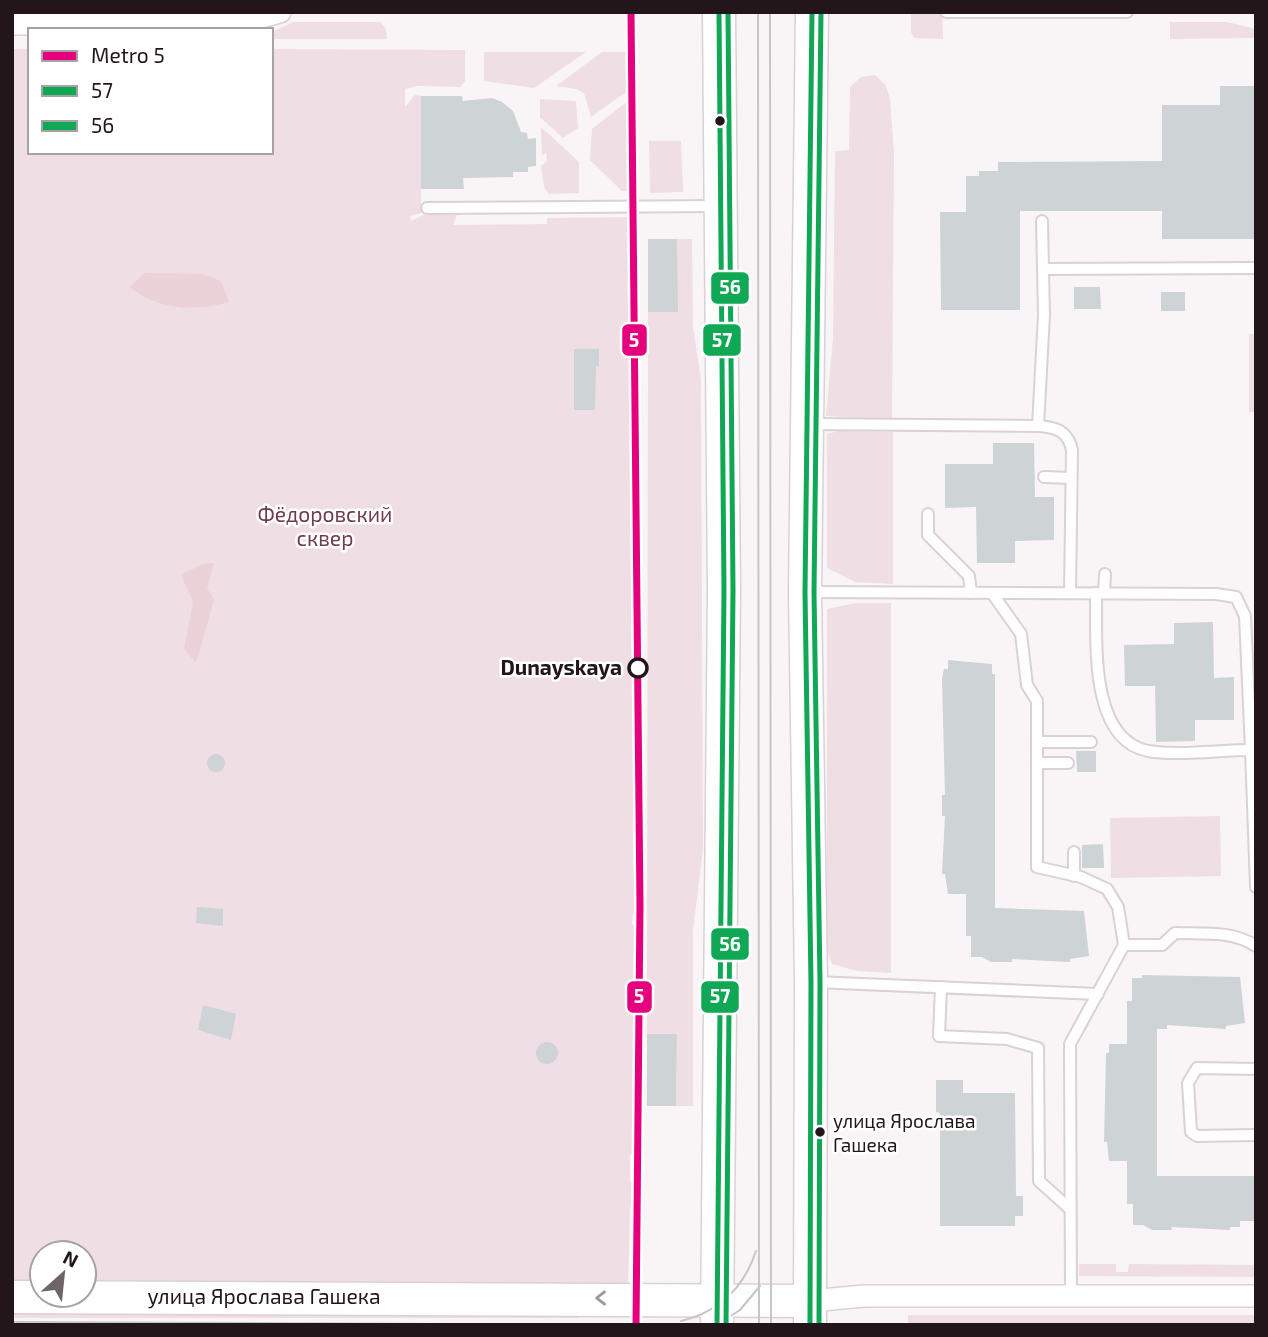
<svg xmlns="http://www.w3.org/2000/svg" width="1268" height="1337" viewBox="0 0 1268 1337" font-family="'Exo 2',sans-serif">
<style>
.green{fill:#efdee3}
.forest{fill:#ebd2d9}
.building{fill:#ced3d5}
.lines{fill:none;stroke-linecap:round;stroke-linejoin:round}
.lane-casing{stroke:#dad1d4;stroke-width:14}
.street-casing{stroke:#dad1d4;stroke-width:24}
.secondary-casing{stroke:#dad1d4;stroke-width:35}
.lane{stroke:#fefefe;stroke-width:10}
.street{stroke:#fefefe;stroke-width:21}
.secondary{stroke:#fefefe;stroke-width:32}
.tram{stroke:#c7c5c6;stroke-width:2}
.bus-1-casing{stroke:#fff;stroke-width:10}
.bus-2-casing{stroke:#fff;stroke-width:10}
.bus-1{stroke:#10a855;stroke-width:5}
.bus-2{stroke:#10a855;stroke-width:5}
.metro-1-casing{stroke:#fff;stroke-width:12}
.metro-1{stroke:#e5007d;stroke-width:7}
.oneway{stroke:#9b9697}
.bus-dot{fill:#22161a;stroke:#fff;stroke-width:2.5}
.stop-dot{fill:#fff;stroke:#22161a;stroke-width:3.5}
.labels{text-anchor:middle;stroke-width:5;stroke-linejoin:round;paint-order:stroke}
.bus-label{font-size:19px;fill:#22161a;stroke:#fff;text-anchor:start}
.park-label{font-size:21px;fill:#723a4e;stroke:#fff}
.stop-label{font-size:21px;font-weight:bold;fill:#22161a;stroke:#fff;text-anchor:end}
.street-label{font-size:21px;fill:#22161a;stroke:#fff}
.line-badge{stroke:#fff;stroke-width:2.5}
.badge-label{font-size:19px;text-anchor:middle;font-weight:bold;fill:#fff}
</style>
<rect width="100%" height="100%" fill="#f9f5f6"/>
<g class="green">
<polygon points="911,12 942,12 943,39 914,38 911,32"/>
<polygon points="294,22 380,22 386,29 387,39 271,39 271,32"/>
<polygon points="1170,22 1227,22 1256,29 1256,38 1170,39"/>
<polygon points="12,49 30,49 30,152 271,152 271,49 465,50 465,81 460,87 417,86 405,89 405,107 415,95 421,96 421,213 410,216 411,221 424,215 457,215 453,225 547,224 547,218 635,217 639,219 633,845 635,914 633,913 632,924 637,927 634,1154 630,1155 630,1181 634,1182 630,1209 628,1283 84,1282 84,1253 42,1253 42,1282 12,1282"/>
<polygon points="484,52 586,52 534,88 484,81"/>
<polygon points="602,52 631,52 633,87 591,117 584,93 576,89 556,86"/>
<polygon points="875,75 886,86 890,99 894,153 892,420 826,416 833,337 835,151 849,150 850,87 861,77"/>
<polygon points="633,97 637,191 622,191 590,160 592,129"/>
<polygon points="540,99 576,101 578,128 563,138 540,117"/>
<polygon points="541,127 579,162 579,193 549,194 544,187 541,166 547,161 546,152 542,156"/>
<polygon points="649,141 681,141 683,192 650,193"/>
<polygon points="677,239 692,239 693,326 701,380 703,849 693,931 693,1106 676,1106 677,1034 647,1034 648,312 677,312"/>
<rect x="1249" y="334" width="7" height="78"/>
<polygon points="838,431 893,432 893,584 855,582 827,568 827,434"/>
<polygon points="856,603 891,603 891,973 857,971 832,964 827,950 827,609"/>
<polygon points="1220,816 1221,876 1111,878 1110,818"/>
<polygon points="1079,1264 1116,1264 1116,1272 1128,1272 1129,1264 1256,1265 1256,1277 1079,1276"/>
<polygon points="578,1310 578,1318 12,1318 12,1311"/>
<rect x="908" y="1315" width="348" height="10"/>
</g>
<g class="forest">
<path d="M145,273l58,1 18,7 8,21c-37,10 -69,8 -100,-15z"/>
<polygon points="214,563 207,588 214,600 196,663 184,649 193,602 181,575 203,564"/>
</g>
<g class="building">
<polygon points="1220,86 1256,86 1256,239 1162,239 1162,211 1020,211 1020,310 941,310 940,212 966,212 966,176 979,176 979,171 998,171 998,162 1162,161 1162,105 1220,105"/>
<polygon points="421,96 462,96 463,101 492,98 502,102 513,111 521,132 527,133 528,139 536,138 536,166 528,167 528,172 513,172 513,177 463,178 464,189 421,189"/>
<polygon points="648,239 677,239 678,312 648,312"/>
<polygon points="1074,287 1100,287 1101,309 1074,309"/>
<rect x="1161" y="292" width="24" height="19"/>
<polygon points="574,349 599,349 599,367 596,366 595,410 574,410"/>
<polygon points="993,443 1034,443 1035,497 1054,497 1054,540 1015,541 1015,563 977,563 976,507 945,508 945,464 993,464"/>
<polygon points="1213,622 1214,678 1234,677 1234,720 1195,720 1195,741 1156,742 1155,686 1125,686 1124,645 1174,644 1174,623"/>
<polygon points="948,660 992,664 992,674 995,674 995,908 1084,911 1089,956 1070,959 1070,962 1012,959 1012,962 991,962 982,957 971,957 971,936 966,936 966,894 948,894 945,874 942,874 945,816 942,816 942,795 945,795 942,679 944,669 948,669"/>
<polygon points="1076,751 1096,751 1096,772 1077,772"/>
<circle cx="216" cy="763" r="9"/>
<polygon points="1103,844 1104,868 1082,868 1082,845"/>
<polygon points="197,907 223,909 223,926 196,923"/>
<polygon points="1142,975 1240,977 1245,1023 1226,1026 1226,1029 1167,1025 1167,1029 1157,1029 1157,1176 1256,1176 1256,1221 1240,1221 1240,1227 1230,1227 1230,1230 1171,1227 1172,1230 1152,1230 1143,1225 1133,1225 1133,1204 1127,1204 1127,1161 1109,1161 1107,1142 1104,1142 1106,1053 1109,1053 1109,1044 1127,1044 1127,1001 1132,1001 1132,978 1142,978"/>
<polygon points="203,1005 236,1014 231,1040 198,1030"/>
<polygon points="647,1034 677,1034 676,1106 647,1106"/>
<circle cx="547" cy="1053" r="11"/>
<polygon points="936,1080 963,1080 963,1093 1015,1093 1016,1196 1023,1196 1023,1216 1015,1216 1015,1226 940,1226 940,1113 936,1112"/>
</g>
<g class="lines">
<defs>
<g id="lane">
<polyline points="946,12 1127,12"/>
<polyline points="427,208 717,206"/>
<polyline points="1044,269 1256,268"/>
<path d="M808,424l230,2c18,1 30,5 34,24l-2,143"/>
<polyline points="1038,426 1044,315 1042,221"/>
<polyline points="1044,477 1071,478"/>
<polyline points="928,514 928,535 969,576 971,593"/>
<polyline points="808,592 1216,594 1236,597 1245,616 1251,750"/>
<polyline points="992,593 1021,634 1027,685 1037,701 1037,867 1081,877 1107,889 1118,907 1124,945 1070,1044 1071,1295"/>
<path d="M1096,593c1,45 -8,146 52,158 30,5 72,-1 103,-1l5,137"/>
<polyline points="1104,593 1105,574"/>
<polyline points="1037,742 1091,742"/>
<polyline points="1037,763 1068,763"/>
<polyline points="1074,876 1074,852"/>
<path d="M1124,945h38l13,-12c28,1 56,-3 81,13"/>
<polyline points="814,982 1098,994"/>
<polyline points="941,987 939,1036 1007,1039 1038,1048 1039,1181 1069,1208"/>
<polyline points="1256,1069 1197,1068 1188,1083 1191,1132 1197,1136 1256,1135"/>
</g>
<g id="street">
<polyline points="12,24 240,23 280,12"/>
<polyline points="810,1301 864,1296 1256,1296"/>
</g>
<g id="secondary">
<polyline points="12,1297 810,1301"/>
<polyline points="717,1325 724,590 719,12"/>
<polyline points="810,1325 811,982 805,592 812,12"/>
</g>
</defs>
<use href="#lane" class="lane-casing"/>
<use href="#street" class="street-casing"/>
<use href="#secondary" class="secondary-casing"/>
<use href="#lane" class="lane"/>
<use href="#street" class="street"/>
<use href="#secondary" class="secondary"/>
<g class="tram">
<polyline points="758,12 759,1325"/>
<polyline points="770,12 771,1325"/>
<path d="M681,1321c38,-9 63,-34 75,-70"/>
<polyline points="12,1322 693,1325"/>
<polyline points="716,1325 740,1310 760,1286"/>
</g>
<defs>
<g id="bus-1">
<polyline points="717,1325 724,590 719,12"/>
<polyline points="810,1325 811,982 805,592 812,12"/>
</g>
<g id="bus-2">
<polyline points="726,1325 733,590 728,12"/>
<polyline points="819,1325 820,982 814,592 821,12"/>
</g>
</defs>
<use href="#bus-1" class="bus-1-casing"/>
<use href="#bus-2" class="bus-2-casing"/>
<use href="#bus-1" class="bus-1"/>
<use href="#bus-2" class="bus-2"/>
<defs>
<polyline id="metro-1" points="631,12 640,906 636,1325"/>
</defs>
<use href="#metro-1" class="metro-1-casing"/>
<use href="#metro-1" class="metro-1"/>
</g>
<defs><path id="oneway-chevron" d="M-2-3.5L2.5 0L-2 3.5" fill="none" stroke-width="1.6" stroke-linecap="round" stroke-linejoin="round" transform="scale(1.75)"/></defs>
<use class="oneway" href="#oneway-chevron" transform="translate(601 1298) rotate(-180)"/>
<g class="bus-dot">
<circle cx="720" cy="121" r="6"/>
<circle cx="820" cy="1132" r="6"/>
</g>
<circle class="stop-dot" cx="638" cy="668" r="9"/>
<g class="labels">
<g class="bus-label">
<text x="833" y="1128">улица Ярослава<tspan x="833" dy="24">Гашека</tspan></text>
</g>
<g class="park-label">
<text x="325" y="522">Фёдоровский<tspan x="325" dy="24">сквер</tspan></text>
</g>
<g class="stop-label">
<text x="622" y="675">Dunayskaya</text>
</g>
<g class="street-label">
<text x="264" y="1304">улица Ярослава Гашека</text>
</g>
</g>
<g class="line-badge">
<rect x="710" y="271" width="40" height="34" rx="7" fill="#10a855"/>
<rect x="621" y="323" width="27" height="34" rx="7" fill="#e5007d"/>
<rect x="702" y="323" width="40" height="34" rx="7" fill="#10a855"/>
<rect x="710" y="927" width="40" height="34" rx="7" fill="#10a855"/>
<rect x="626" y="980" width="27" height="34" rx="7" fill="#e5007d"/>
<rect x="700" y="980" width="40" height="34" rx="7" fill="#10a855"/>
</g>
<g class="badge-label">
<text x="730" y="294">56</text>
<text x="634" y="347">5</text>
<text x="722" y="347">57</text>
<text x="730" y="951">56</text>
<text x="639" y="1003">5</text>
<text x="720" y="1003">57</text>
</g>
<rect width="1268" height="1337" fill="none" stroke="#22161a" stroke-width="28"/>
<rect x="28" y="28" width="245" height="126" fill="#ffffff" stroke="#a7a2a3" stroke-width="2"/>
<rect x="42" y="51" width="35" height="10" fill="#e5007d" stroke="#a7a2a3" stroke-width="2"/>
<text x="91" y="63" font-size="21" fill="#22161a">Metro 5</text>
<rect x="42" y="86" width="35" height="10" fill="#10a855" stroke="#a7a2a3" stroke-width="2"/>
<text x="91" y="98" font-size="21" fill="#22161a">57</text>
<rect x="42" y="121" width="35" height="10" fill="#10a855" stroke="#a7a2a3" stroke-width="2"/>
<text x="91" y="133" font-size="21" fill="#22161a">56</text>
<g transform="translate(63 1274) rotate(27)"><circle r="33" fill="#ffffff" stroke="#a7a2a3" stroke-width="2"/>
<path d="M0-5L12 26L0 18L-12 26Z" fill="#6d6467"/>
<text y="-10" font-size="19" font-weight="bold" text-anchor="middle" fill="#22161a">N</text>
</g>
</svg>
